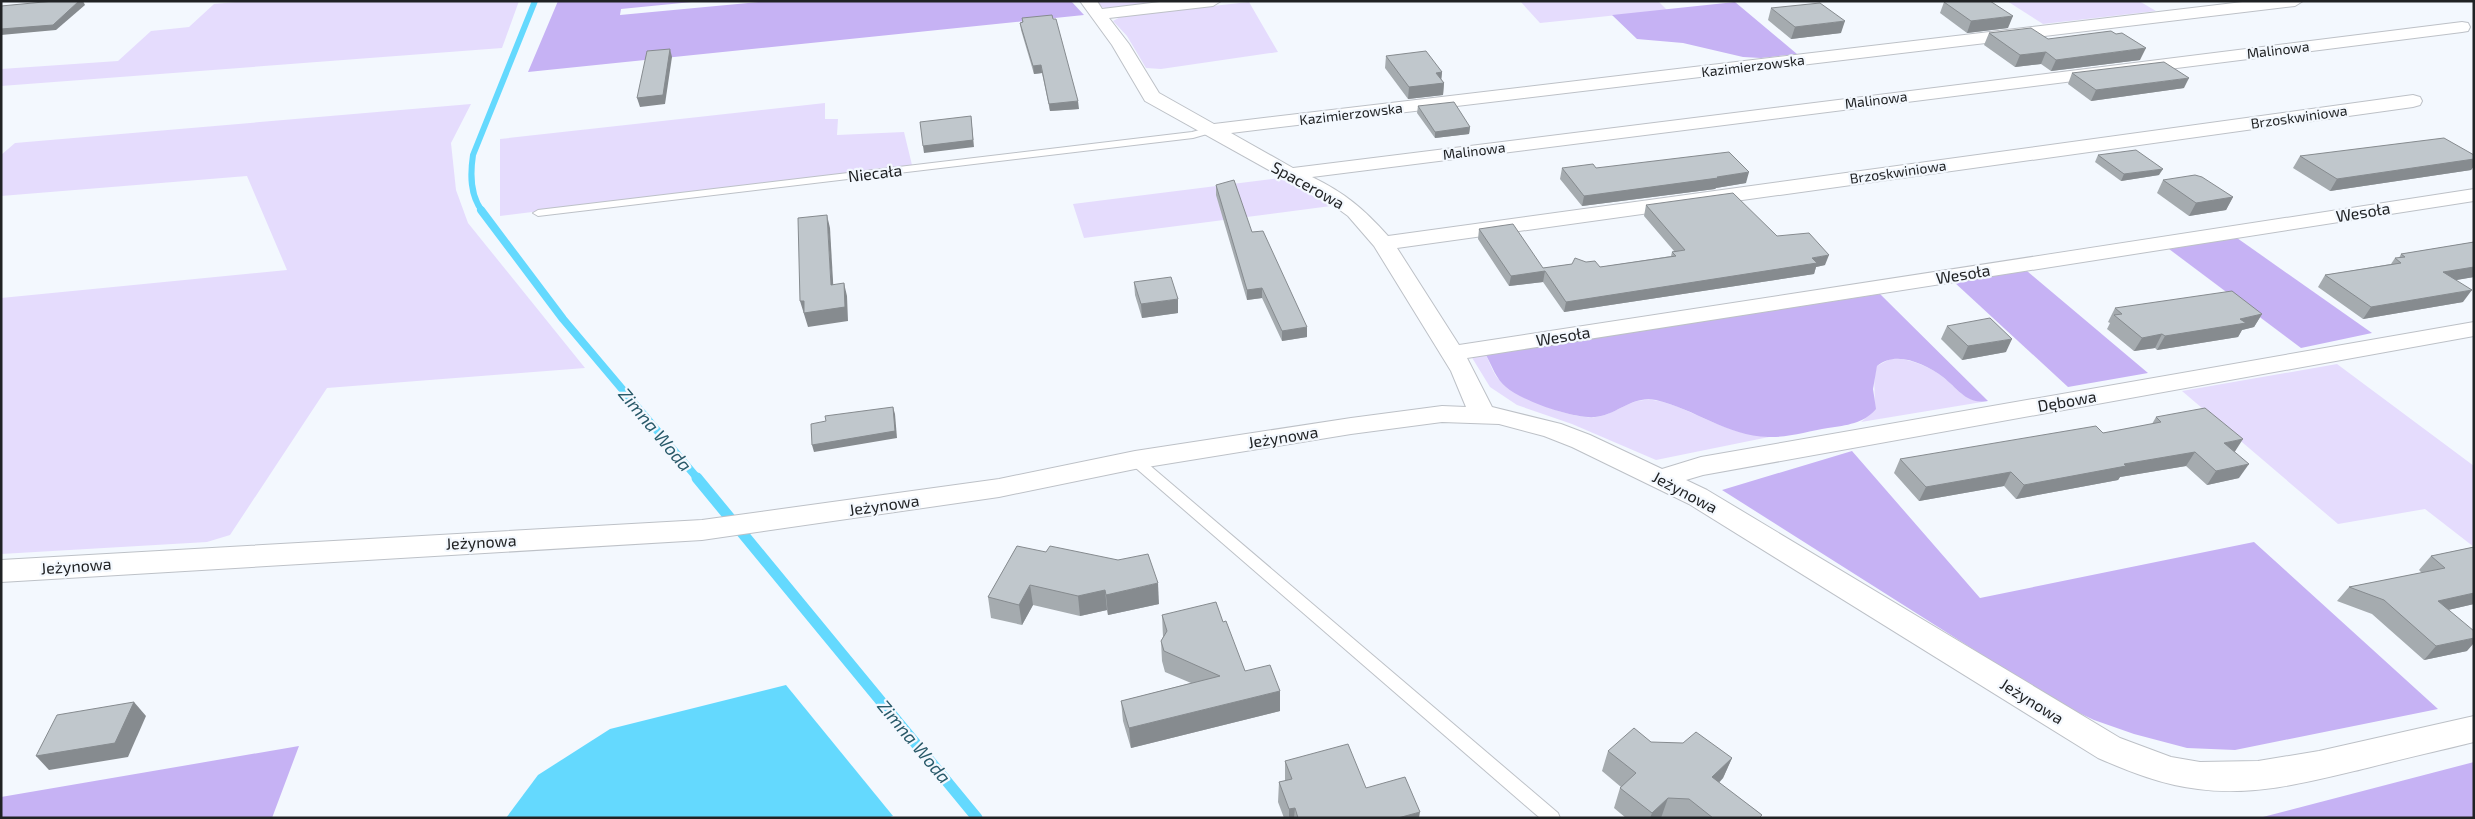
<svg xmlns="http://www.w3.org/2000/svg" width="2475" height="819" viewBox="0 0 2475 819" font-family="'Exo 2',sans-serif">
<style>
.green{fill:#e5dcfd}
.forest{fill:#c6b2f4}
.water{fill:#64d9fe}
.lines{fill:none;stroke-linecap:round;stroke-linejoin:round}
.stream-far2{stroke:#64d9fe;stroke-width:6}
.stream-far1{stroke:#64d9fe;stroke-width:8}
.stream{stroke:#64d9fe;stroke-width:11}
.service-casing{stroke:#bdc1c7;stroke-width:2}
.minor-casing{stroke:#bdc1c7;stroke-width:2}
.service{fill:#fff;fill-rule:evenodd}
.minor{fill:#fff;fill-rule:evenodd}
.wall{fill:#a5abaf}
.shaded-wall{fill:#868b8f}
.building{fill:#c0c7cc;stroke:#868b8f}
.labels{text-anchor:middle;stroke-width:4.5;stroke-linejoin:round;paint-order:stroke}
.far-street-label{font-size:14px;fill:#202224;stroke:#f3f8fe}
.street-label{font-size:16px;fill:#202224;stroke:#f3f8fe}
.water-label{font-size:18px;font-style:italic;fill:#285969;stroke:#f3f8fe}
</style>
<rect width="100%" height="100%" fill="#f3f8fe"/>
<g class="green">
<polygon points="247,1 519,1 502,48 1,86 1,69 118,61 151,31 189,27 214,4"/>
<polygon points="1095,1 1176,1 1110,9 1100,7"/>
<polygon points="1520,1 1658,1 1667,10 1540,23"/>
<polygon points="2007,1 2139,1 2156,11 2043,24"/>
<polygon points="1249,2 1278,52 1161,69 1146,68 1127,36 1113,21 1122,16"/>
<polygon points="825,103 825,119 838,119 837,135 904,132 912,165 500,216 500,139"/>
<polygon points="471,104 451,143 456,190 468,223 585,368 327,388 230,535 207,542 1,554 1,298 287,270 247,176 1,196 1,155 15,143"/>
<polygon points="1280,178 1331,206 1084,238 1073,204"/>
<path d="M1486,355c3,6 6,15 10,21 14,19 75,44 100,41 20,-3 35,-20 57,-17 22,3 44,16 64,24 17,7 34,11 52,13l-113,23 -84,-36 -55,-19 -27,-18 -19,-31z"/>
<path d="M1892,358c18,1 37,8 51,19 15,12 18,21 39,25l-121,20c23,-16 8,-32 16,-56z"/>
<polygon points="2337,364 2474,466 2474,547 2425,509 2338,524 2182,391"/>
</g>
<g class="forest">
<polygon points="558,1 702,1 621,9 620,15 770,1 1071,1 1084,15 528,72"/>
<polygon points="1735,2 1797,54 1761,58 1743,57 1683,43 1637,39 1612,15"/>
<polygon points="2237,238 2372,333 2301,348 2169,249"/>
<polygon points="2027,271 2148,373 2068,387 1954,282"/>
<path d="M1880,294l108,107c-21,4 -30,-12 -45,-24 -18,-13 -47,-27 -66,-11l-4,23 3,20c-13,15 -29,16 -48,19 -19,3 -41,10 -60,9 -41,-1 -73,-28 -112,-37 -24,-5 -39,15 -61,17 -21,2 -73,-16 -89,-30 -10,-8 -14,-21 -20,-32z"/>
<polygon points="1852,451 1980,598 2254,542 2438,709 2235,750 2187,748 2134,734 2094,720 2058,703 1722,490"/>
<polygon points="299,746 272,818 1,818 1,797"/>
<polygon points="2474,762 2474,818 2259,818"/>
</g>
<polygon class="water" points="786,685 893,816 887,818 506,818 538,775 610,729"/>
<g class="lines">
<path class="stream-far2" d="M482,211c-12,-16 -12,-36 -9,-56l62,-154"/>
<polyline class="stream-far1" points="481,210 563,319 698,479"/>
<polyline class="stream" points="697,478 977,818"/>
<defs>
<g id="service">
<polygon points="1211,127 1214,128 1214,132 1193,138 538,216 533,213 538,210 1192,132"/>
<polygon points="1135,456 1140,457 1558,813 1560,818 1540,818 1130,463 1128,460"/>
</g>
<path id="minor" d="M1080,1h17l5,8 66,-8h53l-8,5 -104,12 20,26 30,49 55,31 1037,-123h52l-8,5 -1064,127 62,35 1169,-146 6,1 2,4 -2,4 -6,1 -1150,145c33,16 52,32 76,59l1025,-141 7,2 2,4 -2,4 -7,2 -1016,141 62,97 1015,-156v12l-1007,157 25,49 69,17 29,11 72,34 39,-12 773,-135v14l-771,139 -17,5 21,10 413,248 51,19 29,5 58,-1 61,-10 155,-35v26c-36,9 -72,17 -107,26 -54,13 -112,29 -169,21 -35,-4 -68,-17 -100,-31l-409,-254 -117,-57 -28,-11 -45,-12 -57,-2 -91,12 -216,35 -136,28 -297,43 -701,42v-22l701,-40 297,-41 136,-28 216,-33 91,-12 24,1 -15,-36 -77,-125 -26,-30 -26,-19 -39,-19 -138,-77 -33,-56z"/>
</defs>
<use href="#service" class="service-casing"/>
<use href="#minor" class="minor-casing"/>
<use href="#service" class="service"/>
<use href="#minor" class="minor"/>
</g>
<g class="wall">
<polygon points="1944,2 2008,28 1967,33 1940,13"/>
<polygon points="1771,8 1841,33 1791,39 1768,20"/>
<polygon points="1022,18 1079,109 1050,111 1042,73 1034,74 1021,30 1020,23 1022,22"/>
<polygon points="1989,33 2048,39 2140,60 2051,71 2041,64 2015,67 1984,45"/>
<polygon points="1386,56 1442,72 1441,79 1444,83 1443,95 1408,99 1385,68"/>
<polygon points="2072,73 2184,88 2091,101 2068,84"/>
<polygon points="1418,106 1470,127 1469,134 1435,138 1417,113"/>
<polygon points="2098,155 2159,175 2121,181 2095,162"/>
<polygon points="2474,155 2474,166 2471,170 2330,191 2293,168 2300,156"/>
<polygon points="1562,168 1596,168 1746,183 1716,188 1715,189 1582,206 1560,179"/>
<polygon points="2163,180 2233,197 2226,210 2189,216 2157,193"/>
<polygon points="1216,185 1307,337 1282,341 1262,298 1247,300 1216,195"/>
<polygon points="1646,205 1777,236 1825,265 1816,267 1814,274 1564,312 1543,282 1509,286 1478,239 1479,229 1543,268 1572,264 1600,267 1671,256 1672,252 1674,251 1644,216"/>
<polygon points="2474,242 2474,277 2455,280 2463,302 2363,319 2318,287 2325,275 2391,264 2395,258 2399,258 2401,254"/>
<polygon points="1134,282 1178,313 1142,318 1135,295"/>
<polygon points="2115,308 2262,314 2254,327 2242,330 2238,337 2157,350 2155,348 2134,351 2107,329 2110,323 2108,322"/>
<polygon points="1947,326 2006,352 1962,360 1941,339"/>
<polygon points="2156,417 2234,452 2239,478 2207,485 2186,466 2120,477 2118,480 2016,499 2004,486 1919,501 1894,473 1900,459 2103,433 2152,424"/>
<polygon points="1017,546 1159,604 1108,615 1107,610 1080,616 1033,605 1022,625 991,618 988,597"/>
<polygon points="2474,547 2474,604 2448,610 2467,651 2424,660 2372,614 2337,601 2349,587 2422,573 2419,570 2431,556"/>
<polygon points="1162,615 1223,622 1245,671 1280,691 1280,711 1131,748 1123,721 1121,701 1191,683 1165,672 1162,661 1161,641 1163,637"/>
<polygon points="1651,742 1732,758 1723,778 1719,783 1762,815 1760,818 1626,818 1614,808 1620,788 1621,787 1602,771 1608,751"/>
<polygon points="1285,761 1366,788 1419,818 1284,818 1278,802 1279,782 1285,781"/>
</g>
<g class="shaded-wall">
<polygon points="79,1 83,1 85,5 56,30 1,35 1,29"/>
<polygon points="2013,16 2008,28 1967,33 1971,21"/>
<polygon points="1845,21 1841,33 1791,39 1795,27"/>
<polygon points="2146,48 2140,60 2051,71 2056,60"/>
<polygon points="670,49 672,57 665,104 640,107 637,98"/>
<polygon points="2046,52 2041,64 2015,67 2020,55"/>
<polygon points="1041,65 1042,73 1034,74 1033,66"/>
<polygon points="1442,72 1441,83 1444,83 1443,95 1408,99 1409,87 1436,73"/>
<polygon points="2189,78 2184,88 2091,101 2096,90"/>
<polygon points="1078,101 1079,109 1050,111 1049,104"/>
<polygon points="971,116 974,147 924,153 923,146"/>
<polygon points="1470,127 1469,134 1435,138 1435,132"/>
<polygon points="2474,159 2474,166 2471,170 2330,191 2337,179"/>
<polygon points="2163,169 2159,175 2121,181 2124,174"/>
<polygon points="1749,172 1746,183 1716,188 1715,189 1582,206 1584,196"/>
<polygon points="2233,197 2226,210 2189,216 2196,203"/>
<polygon points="827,215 830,228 834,298 831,285"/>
<polygon points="1829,255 1825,265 1816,267 1814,274 1564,312 1566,302"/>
<polygon points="2474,267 2474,277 2434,284 2443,272"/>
<polygon points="1545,271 1543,282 1509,286 1511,276"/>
<polygon points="844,283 847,296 848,321 808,327 800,301 804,301"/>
<polygon points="1262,288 1262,298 1247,300 1247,290"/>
<polygon points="2472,290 2463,302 2363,319 2371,307"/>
<polygon points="1178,299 1178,313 1142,318 1141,304"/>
<polygon points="2262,314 2254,327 2242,330 2238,337 2157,350 2165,336"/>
<polygon points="1307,327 1307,337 1282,341 1282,331"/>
<polygon points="2162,334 2155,348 2134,351 2142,338"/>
<polygon points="2012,339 2006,352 1962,360 1968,346"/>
<polygon points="893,407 895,414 897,438 814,452 812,445"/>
<polygon points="2243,439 2234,453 2224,443"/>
<polygon points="2195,452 2186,466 2120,477 2118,480 2016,499 2024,485 2124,464"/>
<polygon points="2249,464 2239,478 2207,485 2216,471"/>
<polygon points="2011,472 2004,486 1919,501 1926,487"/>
<polygon points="1158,583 1159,604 1108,615 1106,595"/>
<polygon points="1030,585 1033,605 1022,625 1019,605"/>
<polygon points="1105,590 1107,610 1080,616 1078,596"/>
<polygon points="2474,593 2474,604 2426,615 2438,601"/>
<polygon points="2474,638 2474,643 2467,651 2424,660 2436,646"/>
<polygon points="1280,691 1280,711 1131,748 1129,728"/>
<polygon points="134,702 146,716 128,757 49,770 36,756"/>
<polygon points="1732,758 1723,778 1704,797 1712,777"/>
<polygon points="1668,798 1661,818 1650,818 1652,813"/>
<polygon points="1295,808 1294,818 1289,818 1289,809"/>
<polygon points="1420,812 1419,818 1398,818"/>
</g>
<g class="building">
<polygon points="54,1 79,1 53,25 1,29 1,6"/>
<polygon points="1948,1 1990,1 2013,16 1971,21 1944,2"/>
<polygon points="1820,3 1845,21 1795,27 1771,8"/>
<polygon points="1052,15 1053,19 1056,19 1078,101 1049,104 1041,65 1033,66 1020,23 1023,22 1022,18"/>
<polygon points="2031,28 2048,39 2111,31 2116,34 2122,33 2146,48 2056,60 2046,52 2020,55 1989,33"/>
<polygon points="670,49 663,95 637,98 647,51"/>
<polygon points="1426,51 1442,72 1436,73 1444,83 1409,87 1386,56"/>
<polygon points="2164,62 2189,78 2096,90 2072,73"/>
<polygon points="1454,102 1470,127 1435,132 1418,106"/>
<polygon points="971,116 973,140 923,146 920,122"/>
<polygon points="2444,138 2474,155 2474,159 2337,179 2300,156"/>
<polygon points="2136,150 2163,169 2124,174 2098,155"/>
<polygon points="1729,152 1749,172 1717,177 1718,178 1584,196 1562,168 1593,164 1596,168"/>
<polygon points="2195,175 2202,177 2233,197 2196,203 2163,180"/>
<polygon points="1234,180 1252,232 1263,231 1307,327 1282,331 1262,288 1247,290 1216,185"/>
<polygon points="1733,193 1777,236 1809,233 1829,255 1812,258 1817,263 1566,302 1545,271 1511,276 1479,229 1513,224 1543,268 1572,264 1575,258 1586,262 1595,261 1600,267 1676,256 1672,252 1685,250 1646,205"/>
<polygon points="827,215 831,285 844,283 845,307 804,313 804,301 800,301 798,218"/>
<polygon points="2474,242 2474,267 2443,272 2472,290 2371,307 2325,275 2401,263 2395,258 2405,257 2401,254"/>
<polygon points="1171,277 1178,299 1141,304 1134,282"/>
<polygon points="2232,291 2262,314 2240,319 2246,323 2165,336 2162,334 2142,338 2114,315 2122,314 2115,308"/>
<polygon points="1990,318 2012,339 1968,346 1947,326"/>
<polygon points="893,407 895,431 812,445 811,424 826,421 825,416"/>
<polygon points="2205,408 2243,439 2224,443 2249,464 2216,471 2195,452 2124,464 2126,466 2024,485 2011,472 1926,487 1900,459 2096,426 2103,433 2161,422 2156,417"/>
<polygon points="1017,546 1046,552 1050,546 1118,560 1148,554 1158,583 1106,595 1105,590 1078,596 1030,585 1019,605 988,597"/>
<polygon points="2474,547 2474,593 2438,601 2474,631 2474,638 2436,646 2384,600 2349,587 2445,568 2431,556"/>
<polygon points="1216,602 1223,622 1226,621 1245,671 1270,665 1280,691 1129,728 1121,701 1220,676 1164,651 1161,641 1167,631 1162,615"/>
<polygon points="134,702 115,743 36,756 57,715"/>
<polygon points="1634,728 1651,742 1683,743 1696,732 1732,758 1712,777 1762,815 1759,818 1713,818 1689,799 1668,798 1652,813 1620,788 1636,773 1608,751"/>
<polygon points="1348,744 1366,788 1405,777 1420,812 1398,818 1298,818 1295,808 1289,809 1279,782 1292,779 1285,761"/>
</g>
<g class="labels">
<g class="far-street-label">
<text transform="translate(2278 50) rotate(-7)" y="5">Malinowa</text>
<text transform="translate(1753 66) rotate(-7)" y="5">Kazimierzowska</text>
<text transform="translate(1876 100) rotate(-7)" y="5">Malinowa</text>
<text transform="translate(1351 114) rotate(-7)" y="5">Kazimierzowska</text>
<text transform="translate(2299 117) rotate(-8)" y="5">Brzoskwiniowa</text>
<text transform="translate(1474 151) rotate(-7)" y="5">Malinowa</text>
<text transform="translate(1898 172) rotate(-8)" y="5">Brzoskwiniowa</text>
</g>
<g class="street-label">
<text transform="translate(875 173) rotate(-7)" y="6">Niecała</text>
<text transform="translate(1308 185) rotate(29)" y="6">Spacerowa</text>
<text transform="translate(2363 212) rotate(-9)" y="6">Wesoła</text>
<text transform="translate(1963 274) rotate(-9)" y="6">Wesoła</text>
<text transform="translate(1563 336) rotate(-9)" y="6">Wesoła</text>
<text transform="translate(2067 401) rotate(-10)" y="6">Dębowa</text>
<text transform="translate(1283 437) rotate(-9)" y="6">Jeżynowa</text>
<text transform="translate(1685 492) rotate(28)" y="6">Jeżynowa</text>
<text transform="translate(884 505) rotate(-8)" y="6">Jeżynowa</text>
<text transform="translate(481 542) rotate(-3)" y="6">Jeżynowa</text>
<text transform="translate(76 566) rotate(-4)" y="6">Jeżynowa</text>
<text transform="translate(2032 701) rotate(32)" y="6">Jeżynowa</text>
</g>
<g class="water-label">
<text transform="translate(655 430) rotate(50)" y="6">Zimna Woda</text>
<text transform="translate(914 742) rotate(50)" y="6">Zimna Woda</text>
</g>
</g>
<rect width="2475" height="819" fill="none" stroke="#202224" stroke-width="5"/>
</svg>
